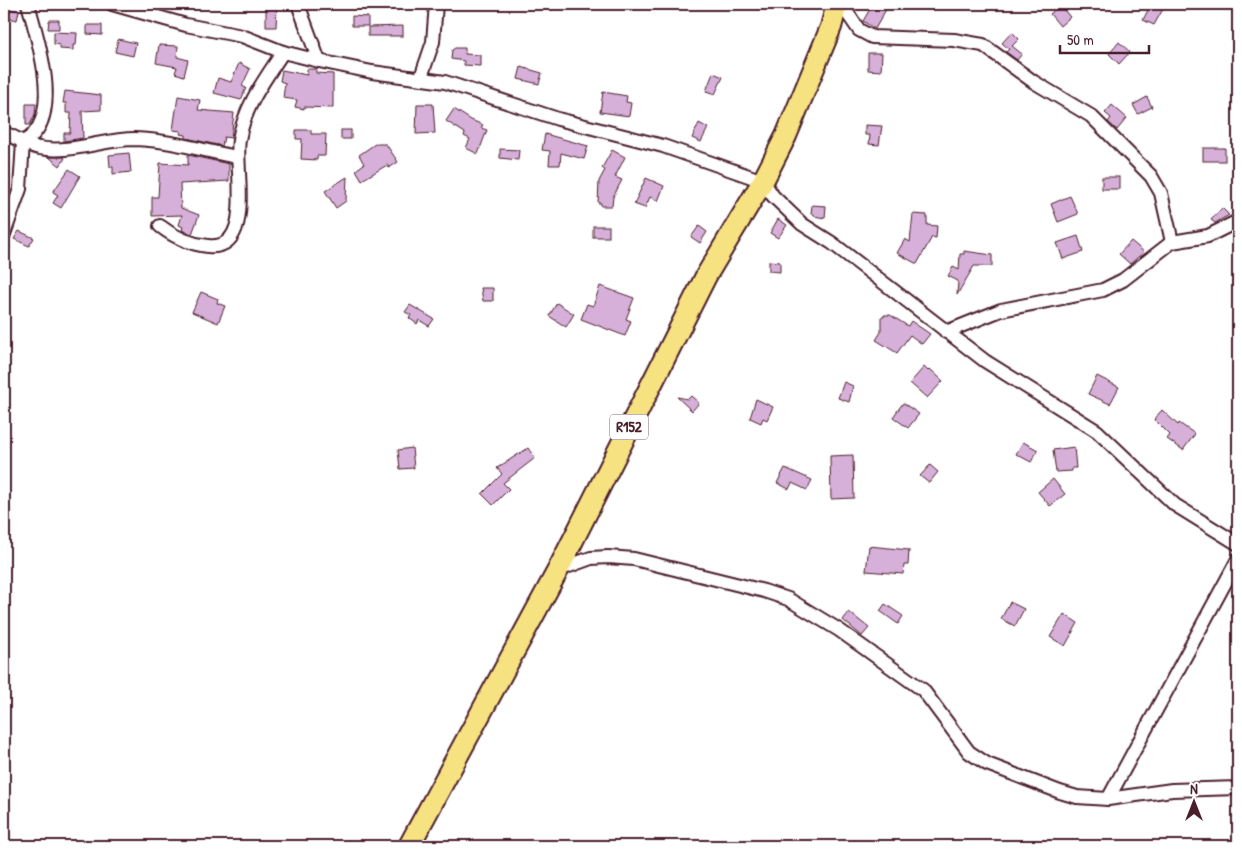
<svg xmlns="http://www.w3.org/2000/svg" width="1242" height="850" viewBox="0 0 1242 850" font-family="'Patrick Hand',sans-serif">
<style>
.building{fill:#d6b0d9;stroke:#4a1f2b}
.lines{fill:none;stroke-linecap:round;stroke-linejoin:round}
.street-casing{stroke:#4a1f2b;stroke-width:16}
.primary-casing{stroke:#4a1f2b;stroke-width:24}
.street{stroke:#fff;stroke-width:12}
.primary{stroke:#f7e281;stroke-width:20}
.labels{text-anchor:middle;stroke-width:4.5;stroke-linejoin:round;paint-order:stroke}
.shield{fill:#fff;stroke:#80626b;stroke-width:1}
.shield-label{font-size:15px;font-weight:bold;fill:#4a1f2b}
</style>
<rect width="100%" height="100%" fill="#fff"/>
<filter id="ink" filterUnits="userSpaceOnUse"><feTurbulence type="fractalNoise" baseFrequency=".02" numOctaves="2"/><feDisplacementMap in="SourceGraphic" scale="10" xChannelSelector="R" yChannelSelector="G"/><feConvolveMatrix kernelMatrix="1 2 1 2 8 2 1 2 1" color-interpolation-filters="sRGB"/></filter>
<g filter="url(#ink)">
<g class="building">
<polygon points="873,4 889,4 875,29 863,21"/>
<polygon points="1151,4 1163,9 1154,25 1143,20"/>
<polygon points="1060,5 1070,17 1060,26 1050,14"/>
<polygon points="266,7 277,7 276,27 266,27"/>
<polygon points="4,8 19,11 17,20 4,17"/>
<polygon points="352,16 368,17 368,26 352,26"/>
<polygon points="49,20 59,20 59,29 48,29"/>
<polygon points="87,25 102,25 102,35 87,34"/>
<polygon points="403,26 403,36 368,36 368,27"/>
<polygon points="54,32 77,33 76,45 73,45 73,50 60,49 60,45 54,44"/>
<polygon points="1012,32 1019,39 1012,46 1022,54 1017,60 1006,52 1009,49 1002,43"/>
<polygon points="118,39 136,43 133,56 115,52"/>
<polygon points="1119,42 1130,52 1119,64 1109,54"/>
<polygon points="159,45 178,46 177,57 188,60 184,76 175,73 177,67 156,63"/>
<polygon points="455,48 465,48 465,54 480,55 480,66 464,65 464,61 451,59 452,50"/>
<polygon points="868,53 882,53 881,71 868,70"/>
<polygon points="239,63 250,69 242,86 246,88 241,100 214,93 218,78 231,82"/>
<polygon points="521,67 542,73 539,84 518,79"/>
<polygon points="307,69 316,69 316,73 333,74 333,108 304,107 304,109 295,107 297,100 283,98 285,83 280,81 282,70 307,75"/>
<polygon points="713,73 723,77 715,94 706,91"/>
<polygon points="65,91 101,95 101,110 82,111 83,138 64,141 64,133 70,133 71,113 66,113 66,103 63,103"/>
<polygon points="603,92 627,96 626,102 631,103 629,116 600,112"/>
<polygon points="178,96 200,100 198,110 234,113 231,138 224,137 222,146 186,138 186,135 180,134 181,131 173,130"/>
<polygon points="1147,97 1152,107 1138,114 1133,105"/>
<polygon points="26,104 36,104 35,114 30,125 26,125"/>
<polygon points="417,104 433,104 435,133 416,134"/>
<polygon points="1112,105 1127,118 1117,130 1108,122 1111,118 1105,113"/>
<polygon points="454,109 471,120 483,125 481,128 487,130 478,154 466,148 470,139 464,136 465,133 446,121"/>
<polygon points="699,123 708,128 701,142 692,138"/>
<polygon points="865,125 882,126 879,145 869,144 870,135 865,135"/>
<polygon points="296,130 311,130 311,134 326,134 325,156 317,156 317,160 301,159 302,139 296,139"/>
<rect x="341" y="130" width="10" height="9"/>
<polygon points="545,134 588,146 584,159 561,153 560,165 549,165 550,151 542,150"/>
<polygon points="375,144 386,144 398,162 389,168 387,165 362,180 356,170 364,164 359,155"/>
<rect x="1203" y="148" width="22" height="13"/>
<polygon points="500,149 519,150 518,160 500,158"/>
<polygon points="612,150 625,157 615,177 622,180 613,197 612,206 601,206 601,203 598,203 599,181 605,170 602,168"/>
<polygon points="129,153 131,172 113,174 113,167 110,167 109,155"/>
<polygon points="188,155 229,164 229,181 180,184 181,208 199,215 192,234 182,230 183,227 179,225 182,215 152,216 152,197 158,197 160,163 188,165"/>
<polygon points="49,157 63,157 65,158 60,166"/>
<polygon points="69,169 80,176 61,208 53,203 58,195 53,192"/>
<polygon points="347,177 346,201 336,208 325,191"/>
<rect x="1102" y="177" width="17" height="12"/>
<polygon points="646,178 664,186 658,201 650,197 645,208 634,204"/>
<polygon points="1070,196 1078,214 1058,222 1051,204"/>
<polygon points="812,205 826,206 825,218 814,216 814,214 811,214"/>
<polygon points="1222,208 1229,215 1215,223 1211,220"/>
<polygon points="913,214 927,215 927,225 937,226 936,238 932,237 917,264 897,253 905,239 910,242"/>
<polygon points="778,219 787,225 778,238 770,233"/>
<rect x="593" y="226" width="16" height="11"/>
<polygon points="699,226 707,232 700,243 691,237"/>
<polygon points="19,231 34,238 29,246 14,239"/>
<polygon points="1078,236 1083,252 1063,259 1057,243"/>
<polygon points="1131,241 1144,252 1130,264 1119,254"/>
<polygon points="964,251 992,255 992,266 974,266 957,295 958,281 948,276 953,267 959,270 960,254 964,254"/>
<polygon points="769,261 780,262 780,272 769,271"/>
<polygon points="600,286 634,298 626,319 631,321 625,336 581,319 587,304 593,306"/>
<polygon points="481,288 493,288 493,301 483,301"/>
<polygon points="201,292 218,299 217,303 225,306 218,323 192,312"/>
<polygon points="557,303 574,314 566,327 549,316"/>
<polygon points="410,305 434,319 429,326 419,320 417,324 409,318 411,315 405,312"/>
<polygon points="884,315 890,315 908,326 911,321 930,334 922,344 910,335 897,353 876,340 881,332 881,317 884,317"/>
<polygon points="924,367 928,371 930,369 943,381 927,398 910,383"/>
<polygon points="1097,376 1119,387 1110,404 1088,394"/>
<polygon points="844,382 853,386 849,402 838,398"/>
<polygon points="691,396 699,403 692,411 677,397 688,399"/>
<polygon points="756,399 773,407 767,420 763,418 761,423 750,418"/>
<polygon points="903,403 919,414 908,428 893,417"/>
<polygon points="1162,410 1178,425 1179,423 1195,434 1183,450 1167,439 1170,435 1154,419"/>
<polygon points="1023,442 1038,450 1031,462 1016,454"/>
<polygon points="1074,447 1076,468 1072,468 1072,471 1056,472 1053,450"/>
<polygon points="412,448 414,468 400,469 398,450"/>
<polygon points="528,448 535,458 503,483 509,489 493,505 482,494 502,474 497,468"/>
<polygon points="853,455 854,498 831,499 830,456"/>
<polygon points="930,465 938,472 929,483 920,476"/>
<polygon points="785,468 812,480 807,490 792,483 789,489 777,483"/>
<polygon points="1053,479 1065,494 1050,506 1038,492"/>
<polygon points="869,546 909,550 908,565 904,565 903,574 866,571"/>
<polygon points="1010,602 1024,609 1015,626 1001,619"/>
<polygon points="885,604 903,616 898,624 880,611"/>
<polygon points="849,612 869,628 862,636 843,620"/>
<polygon points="1064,614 1078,623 1065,646 1050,637"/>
</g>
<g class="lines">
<defs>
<g id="street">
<polyline points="112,4 186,25 242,36 283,52 319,61 372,72 445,82 558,119 663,146 763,181 773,196 802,224 832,243 985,361 1097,431 1175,505 1238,544"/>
<polyline points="298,4 319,61"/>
<polyline points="841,4 859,30 872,37 954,40 983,45 1034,82 1091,116 1151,176 1161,193 1172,242"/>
<polyline points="421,77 433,42 436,4"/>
<path d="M4,133c12,4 22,12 35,15 33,6 64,-9 96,-9 35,1 69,12 102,18"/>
<path d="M160,226c14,11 29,18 48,20 48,5 26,-79 31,-106 5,-33 26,-61 44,-88"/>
<path d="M4,234l16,-45 3,-47c42,-21 15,-102 5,-138"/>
<polyline points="946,332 1001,310 1103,290 1123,280 1172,242 1208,236 1238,221"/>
<polyline points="558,570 591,558 608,557 634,559 764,591 788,599 839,630 923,690 969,752 987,764 1060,792 1077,797 1108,799 1172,790 1238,788"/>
<polyline points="1108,799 1238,559"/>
</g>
<polyline id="primary" points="409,846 558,570 706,276 763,181 786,136 831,27 837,4"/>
</defs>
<use href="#street" class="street-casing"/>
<use href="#primary" class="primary-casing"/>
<use href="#street" class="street"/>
<use href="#primary" class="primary"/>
</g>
</g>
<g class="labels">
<rect class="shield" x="610" y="414.5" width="38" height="25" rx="4"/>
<g class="shield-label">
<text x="629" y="432">R152</text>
</g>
</g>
<rect width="1242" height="850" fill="none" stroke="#fff" stroke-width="20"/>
<rect x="10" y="10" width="1222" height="830" fill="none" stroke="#4a1f2b" stroke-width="2" filter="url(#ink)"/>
<g transform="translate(1194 802)" stroke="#ffffff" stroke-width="4" paint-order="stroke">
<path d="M0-4L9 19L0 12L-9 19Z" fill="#4a1f2b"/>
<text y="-8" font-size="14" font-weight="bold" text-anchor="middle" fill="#4a1f2b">N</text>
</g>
<path d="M1060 45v8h89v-8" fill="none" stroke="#4a1f2b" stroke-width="2.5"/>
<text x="1067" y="45" font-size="15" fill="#4a1f2b" stroke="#ffffff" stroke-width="4" paint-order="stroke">50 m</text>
</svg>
